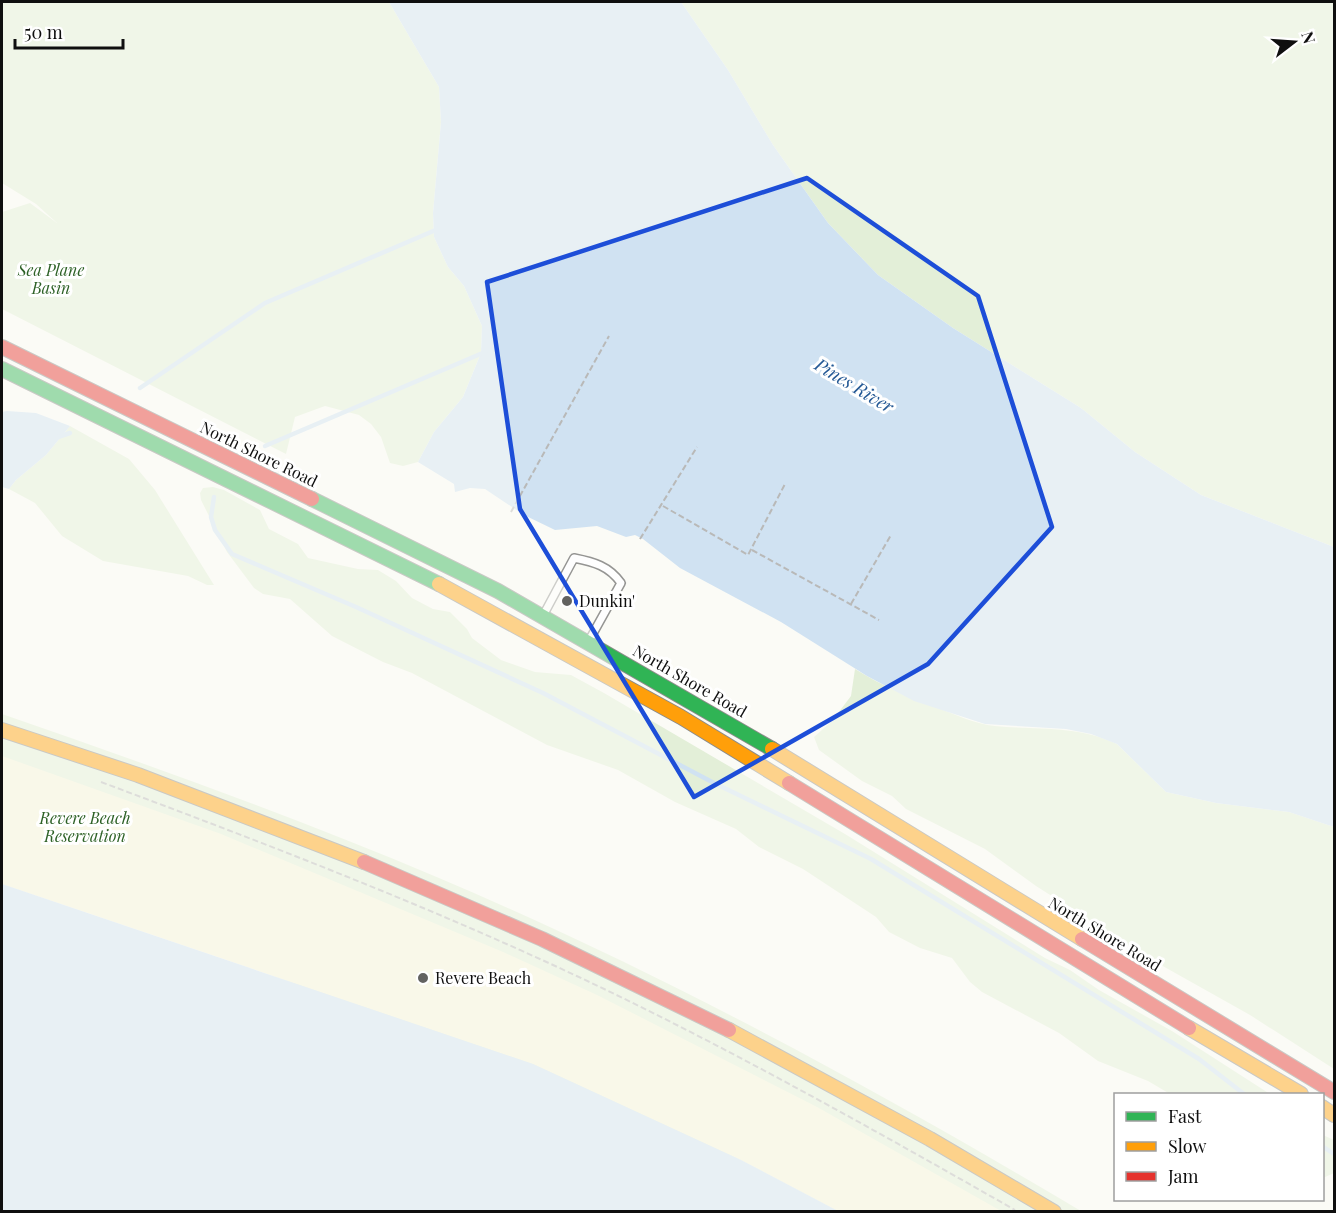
<svg xmlns="http://www.w3.org/2000/svg" width="1336" height="1213" viewBox="0 0 1336 1213" font-family="'Playfair Display',serif">
<style>
.green{fill:#e3efd8}
.sand{fill:#f7f4da}
.water{fill:#d0e2f2}
.lines{fill:none;stroke-linecap:round;stroke-linejoin:round}
.stream{stroke:#d0e2f2;stroke-width:4.5}
.lane-casing{stroke:#959593;stroke-width:10}
.fast-casing{stroke:#8c8c8a;stroke-width:16}
.slow-casing{stroke:#8c8c8a;stroke-width:16}
.jam-casing{stroke:#8c8c8a;stroke-width:16}
.path{stroke:#b9b9b8;stroke-width:2;stroke-dasharray:6 3;stroke-linecap:butt}
.lane{stroke:#fefefe;stroke-width:7}
.fast{stroke:#30b455;stroke-width:14}
.slow{stroke:#ff9f0a;stroke-width:14}
.jam{stroke:#e5322d;stroke-width:14}
.marked{fill:none;stroke:#1d4ed8;stroke-width:4.5;stroke-linejoin:round}
.poi-dot{fill:#626260;stroke:#fff;stroke-width:2}
.labels{text-anchor:middle;stroke-width:6;stroke-linejoin:round;paint-order:stroke}
.park-label{font-size:16px;font-style:italic;fill:#2d6126;stroke:#fff}
.street-label{font-size:16px;fill:#0f0f0f;stroke:#fff}
.poi-label{font-size:16px;fill:#0f0f0f;stroke:#fff;text-anchor:start}
.water-label{font-size:18px;font-style:italic;fill:#255995;stroke:#fff}
</style>
<rect width="100%" height="100%" fill="#fbfbf6"/>
<g class="green">
<polygon points="2,2 389,2 439,87 441,122 433,213 434,237 448,267 464,286 482,326 481,353 463,397 434,432 418,462 403,466 390,463 381,437 371,424 359,415 325,406 295,417 286,454 2,309 2,212 30,203 57,223 36,204 2,183"/>
<polygon points="681,2 1334,2 1334,547 1201,495 1135,452 1081,408 953,328 878,275 828,223 811,199 773,145 728,70"/>
<polygon points="70,426 129,459 155,490 214,585 207,585 188,576 103,561 62,536 35,503 9,489 16,480 46,455"/>
<polygon points="213,487 224,490 260,510 269,529 298,544 308,558 358,569 378,570 396,581 412,598 433,609 450,612 467,629 472,638 501,660 535,672 571,675 604,693 845,834 1045,958 1070,970 1099,990 1172,1031 1270,1094 1170,1094 1148,1081 1098,1061 1059,1033 982,992 970,982 952,958 920,948 889,932 876,917 803,869 759,847 736,829 675,802 618,770 547,745 412,673 383,662 332,636 290,599 263,594 254,588 227,552 201,500 200,493 203,488"/>
<path d="M855,669c27,17 54,28 83,39 19,7 37,16 57,18 42,4 83,-1 122,18l49,48 50,11 73,9 45,15v242l-84,-54 -98,-55 -116,-74 -51,-37 -79,-40 -14,-13 -30,-15 -43,-31 -5,-13 18,-16 19,-25z"/>
<path d="M2,714c147,51 294,103 437,164 222,94 435,210 642,333h-243l-97,-51 -505,-199 -234,-77z"/>
<polygon points="1323,1135 1334,1140 1334,1173 1323,1178"/>
</g>
<polygon class="sand" points="2,756 221,834 503,952 597,995 817,1107 1001,1211 838,1211 741,1160 533,1064 2,884"/>
<g class="water">
<polygon points="389,2 681,2 728,70 773,145 811,199 828,223 878,275 953,328 1081,408 1135,452 1201,495 1334,547 1334,827 1289,812 1216,803 1166,792 1117,744 1091,734 1066,729 985,724 914,701 867,676 781,622 680,568 643,539 635,535 626,537 597,526 555,530 524,515 485,489 470,488 455,492 454,484 418,462 434,432 463,397 481,353 482,326 464,286 448,267 434,237 433,213 441,122 439,87"/>
<polygon points="7,411 36,413 70,426 46,455 16,480 9,489 2,487 2,412"/>
<polygon points="2,884 533,1064 741,1160 838,1211 2,1211"/>
</g>
<g class="lines">
<g class="stream">
<polyline points="140,388 265,303 438,229"/>
<polyline points="58,437 70,433"/>
<polyline points="265,446 485,352"/>
<polyline points="214,497 211,517 215,530 232,554 356,607 543,693 714,783 871,859 1199,1059 1244,1094"/>
<polyline points="1322,1146 1334,1154"/>
</g>
<defs>
<path id="lane" d="M545,612l29,-54c20,4 35,8 47,25l-30,54"/>
<g id="fast">
<polyline points="2,369 439,584"/>
<polyline points="312,499 498,591 772,749"/>
</g>
<g id="slow">
<polyline points="439,584 681,717 789,783"/>
<polyline points="2,730 138,775 364,862"/>
<polyline points="772,749 1082,939"/>
<polyline points="1189,1028 1301,1094"/>
<polyline points="729,1030 930,1139 1054,1212"/>
<polyline points="1322,1107 1334,1115"/>
</g>
<g id="jam">
<polyline points="2,347 312,499"/>
<polyline points="789,783 1189,1028"/>
<polyline points="364,862 542,939 729,1030"/>
<polyline points="1082,939 1334,1092"/>
</g>
</defs>
<use href="#lane" class="lane-casing"/>
<use href="#fast" class="fast-casing"/>
<use href="#slow" class="slow-casing"/>
<use href="#jam" class="jam-casing"/>
<g class="path">
<polyline points="663,506 748,555 785,484"/>
<polyline points="511,512 609,336"/>
<polyline points="640,539 697,447"/>
<polyline points="752,550 879,620"/>
<polyline points="851,604 891,535"/>
<path d="M101,782c190,71 380,144 562,236 119,60 236,126 352,192"/>
</g>
<use href="#lane" class="lane"/>
<use href="#fast" class="fast"/>
<use href="#slow" class="slow"/>
<use href="#jam" class="jam"/>
</g>
<path d="M0 0H1336V1213H0ZM807,178l171,118 74,231 -124,137 -234,133 -174,-288 -33,-227z" fill="#fbfbf6" fill-opacity=".55" fill-rule="evenodd"/>
<path class="marked" d="M807,178l171,118 74,231 -124,137 -234,133 -174,-288 -33,-227z"/>
<g class="poi-dot">
<circle cx="567" cy="601" r="6"/>
<circle cx="423" cy="978" r="6"/>
</g>
<g class="labels">
<g class="park-label">
<text x="51" y="276">Sea Plane<tspan x="51" dy="18">Basin</tspan></text>
<text x="85" y="824">Revere Beach<tspan x="85" dy="18">Reservation</tspan></text>
</g>
<g class="street-label">
<text transform="translate(259 454) rotate(26)" y="6">North Shore Road</text>
<text transform="translate(690 681) rotate(30)" y="6">North Shore Road</text>
<text transform="translate(1105 934) rotate(31)" y="6">North Shore Road</text>
</g>
<g class="poi-label">
<text x="579" y="607">Dunkin'</text>
<text x="435" y="984">Revere Beach</text>
</g>
<g class="water-label">
<text transform="translate(854 386) rotate(31)" y="6">Pines River</text>
</g>
</g>
<rect width="1336" height="1213" fill="none" stroke="#0f0f0f" stroke-width="6"/>
<rect x="1114" y="1093" width="210" height="108" fill="#ffffff" stroke="#9f9f9f" stroke-width="1.5"/>
<rect x="1126" y="1112" width="30" height="9" fill="#30b455" stroke="#9f9f9f" stroke-width="1.5"/>
<text x="1168" y="1123" font-size="18" fill="#0f0f0f">Fast</text>
<rect x="1126" y="1142" width="30" height="9" fill="#ff9f0a" stroke="#9f9f9f" stroke-width="1.5"/>
<text x="1168" y="1153" font-size="18" fill="#0f0f0f">Slow</text>
<rect x="1126" y="1172" width="30" height="9" fill="#e5322d" stroke="#9f9f9f" stroke-width="1.5"/>
<text x="1168" y="1183" font-size="18" fill="#0f0f0f">Jam</text>
<g transform="translate(1294 42) rotate(73)" stroke="#ffffff" stroke-width="4.5" paint-order="stroke">
<path d="M0-4.5L10 22L0 15L-10 22Z" fill="#0f0f0f"/>
<text y="-9" font-size="16" font-weight="bold" text-anchor="middle" fill="#0f0f0f">N</text>
</g>
<path d="M15 39v9h108v-9" fill="none" stroke="#0f0f0f" stroke-width="3"/>
<text x="24" y="39" font-size="18" fill="#0f0f0f" stroke="#ffffff" stroke-width="4.5" paint-order="stroke">50 m</text>
</svg>
